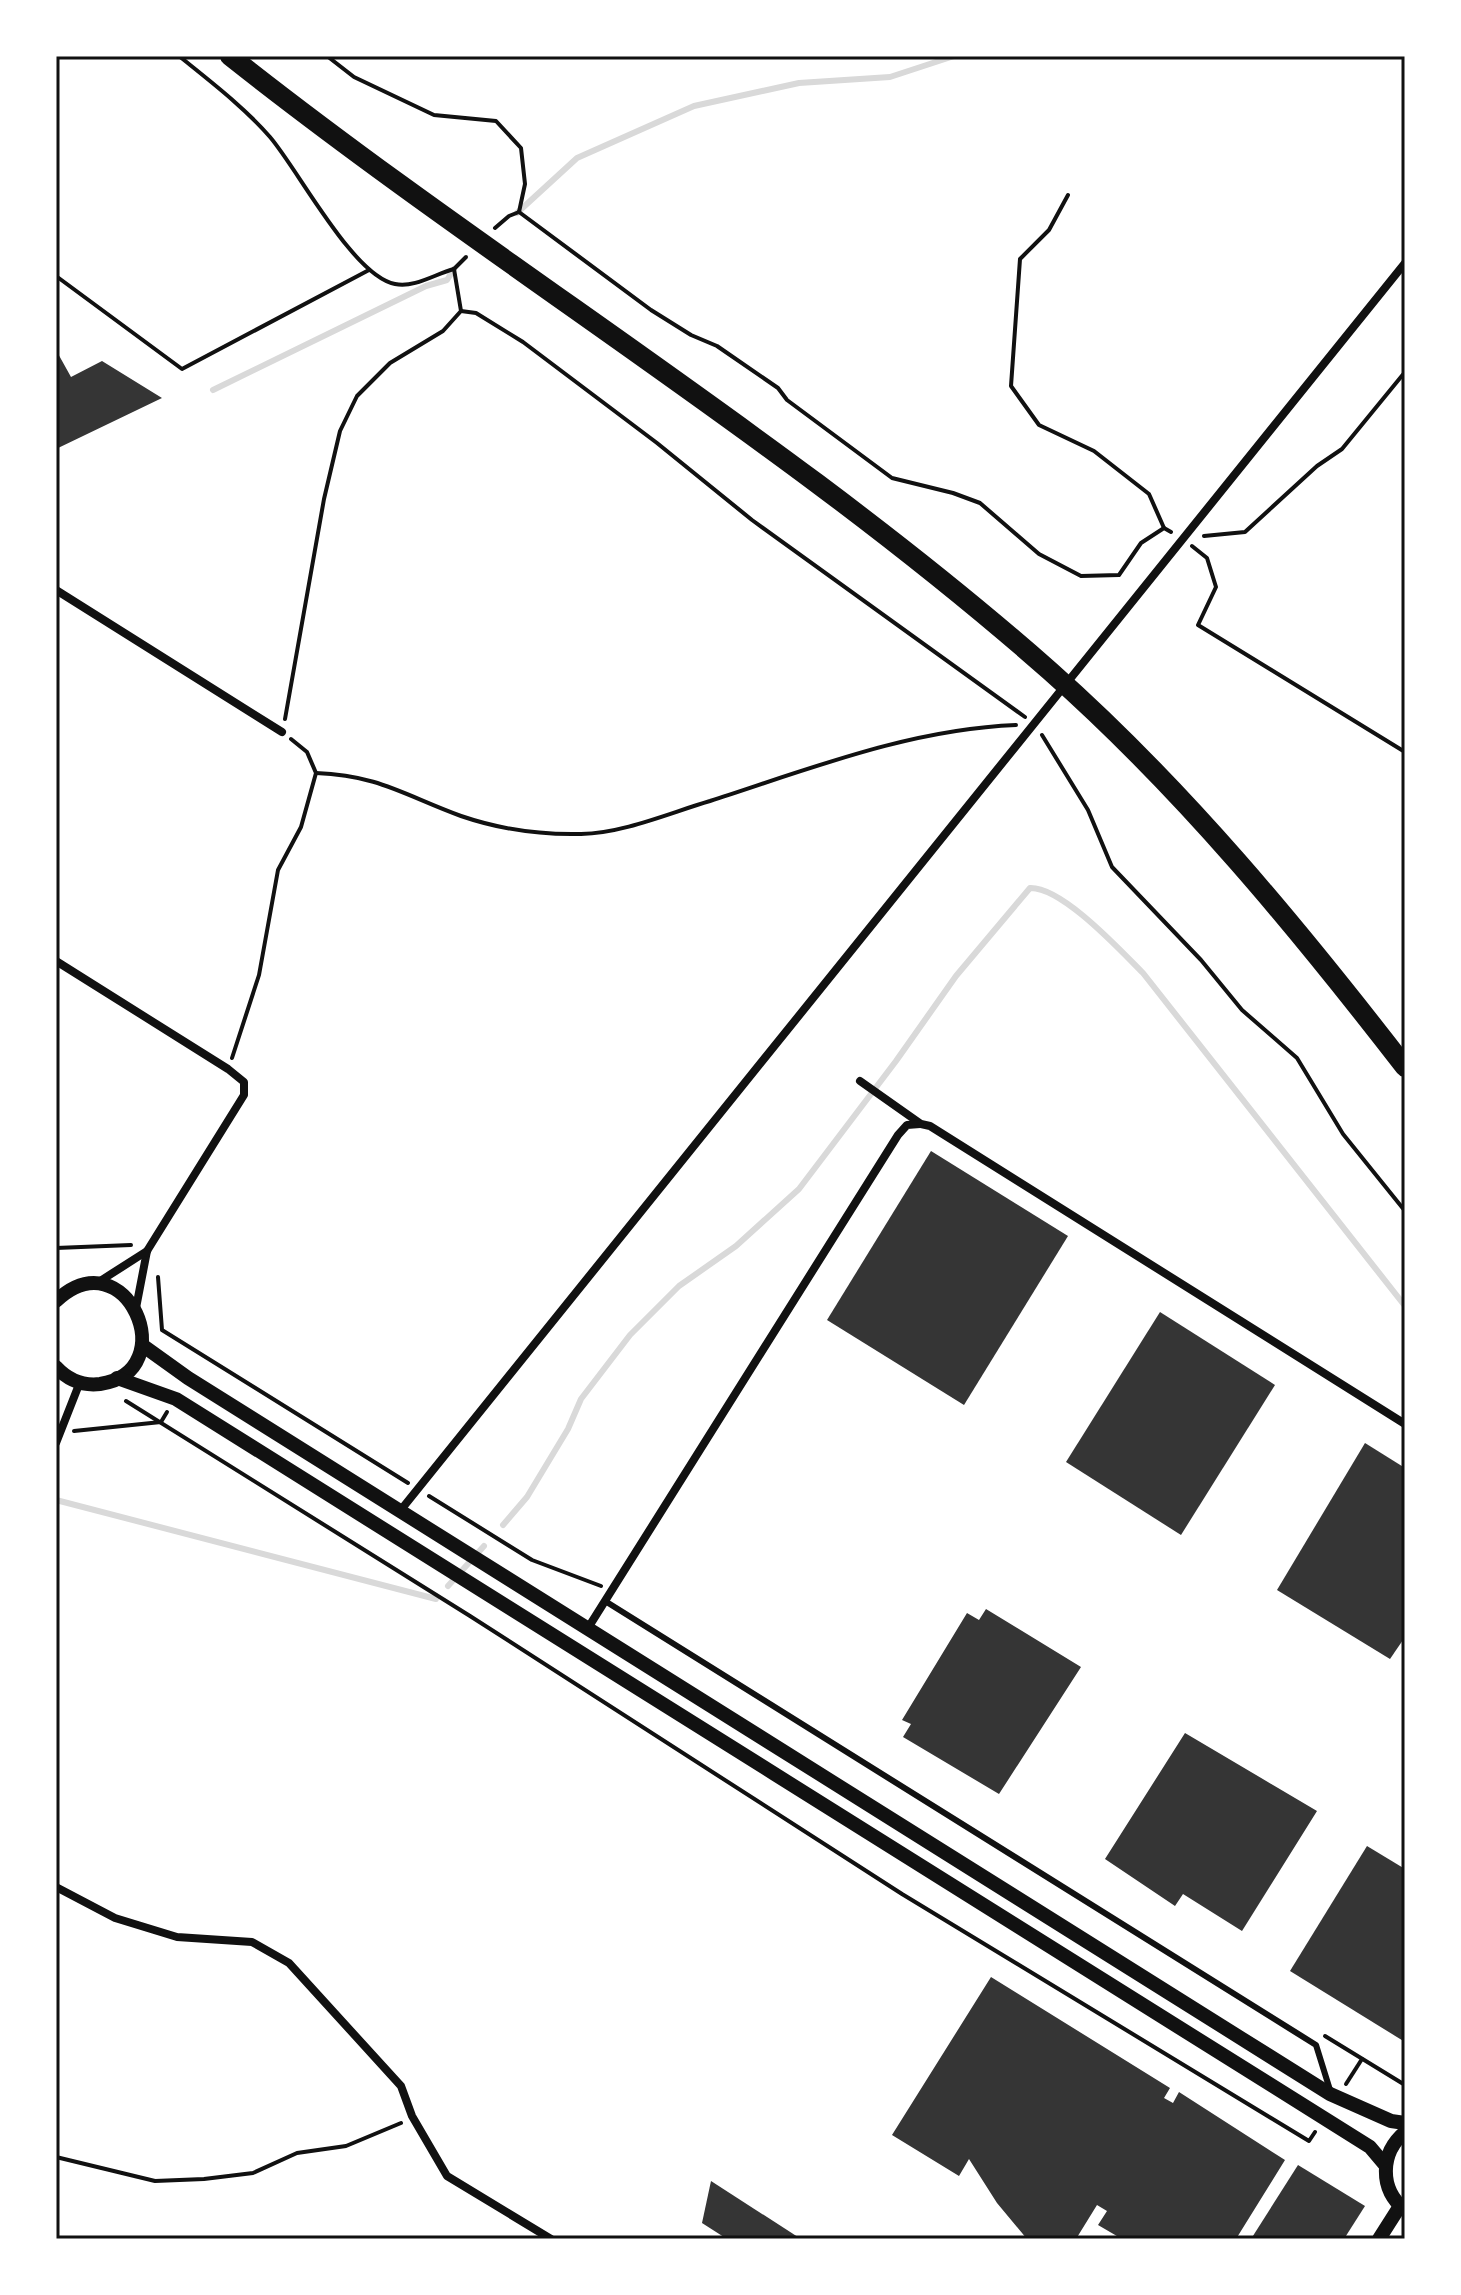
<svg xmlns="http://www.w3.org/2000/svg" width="1461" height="2295" viewBox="0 0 1461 2295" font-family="'Fira Sans',sans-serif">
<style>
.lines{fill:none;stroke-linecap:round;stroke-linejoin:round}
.stream{stroke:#d9d9d9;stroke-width:6}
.building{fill:#353535}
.path{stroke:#111;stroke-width:4}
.service{stroke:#111;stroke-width:6}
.minor{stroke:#111;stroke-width:8}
.tertiary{stroke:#111;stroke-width:14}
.trunk{stroke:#111;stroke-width:20}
.neatline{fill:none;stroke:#111;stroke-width:3}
</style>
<rect width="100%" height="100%" fill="#fff"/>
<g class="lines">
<g class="stream">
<polyline points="517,213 577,158 694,106 799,83 890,77 954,56"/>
<polyline points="213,390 426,286 447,280 454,269"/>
<polyline points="56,1500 436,1599"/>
<path d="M503,1525l24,-28 41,-68 13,-30 49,-64 49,-49 57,-40 63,-57 97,-128 60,-85 74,-88c32,-1 89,61 113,85l262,333"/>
<polyline points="448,1586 484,1546"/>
</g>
</g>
<g class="building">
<polygon points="56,350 71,377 102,361 162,398 56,449"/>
<polygon points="931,1151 1068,1236 964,1405 827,1320"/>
<polygon points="1160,1312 1275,1385 1181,1535 1066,1462"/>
<polygon points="1365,1443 1405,1468 1405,1637 1390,1659 1277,1590"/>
<polygon points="986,1609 1081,1667 999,1794 903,1737 911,1724 902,1720 967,1613 979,1620"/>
<polygon points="1185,1733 1317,1811 1242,1931 1183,1894 1175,1906 1105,1859"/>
<polygon points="1367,1846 1405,1869 1405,2042 1290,1971"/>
<polygon points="991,1977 1170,2088 1164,2098 1173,2103 1179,2092 1285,2160 1236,2239 1122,2239 1098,2225 1107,2211 1097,2205 1076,2239 1027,2239 997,2203 969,2159 959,2176 892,2135"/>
<polygon points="1298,2165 1365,2206 1344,2239 1251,2239"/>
<polygon points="711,2181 801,2239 727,2239 702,2223"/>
</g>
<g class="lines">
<g class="path">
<path d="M179,56c31,25 65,51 91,81 29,34 83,139 125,147 20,4 40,-10 59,-15"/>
<polyline points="327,56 354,77 434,115 496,121 521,148 525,184 519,212"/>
<polyline points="1068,195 1049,230 1020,259 1011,386 1039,425 1094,451 1149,494 1164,528"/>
<polyline points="519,212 651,310 691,335 717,346 778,388 787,400 892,478 953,493 980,503 1039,554 1081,576 1119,575 1141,543 1164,528 1171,532"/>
<polyline points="495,228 509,216 519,212"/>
<polyline points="454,269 466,257"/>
<polyline points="56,276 182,369 369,270"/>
<polyline points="461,311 476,313 523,342 657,443 752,520 1025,717"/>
<polyline points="1204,536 1245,532 1317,466 1342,449 1405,372"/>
<polyline points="1192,546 1207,558 1216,587 1198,625 1405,752"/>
<polyline points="285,719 324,499 340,431 357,396 390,363 443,331 461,311 454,269"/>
<polyline points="1042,735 1088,810 1112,867 1201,960 1242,1010 1297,1058 1343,1134 1405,1211"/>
<path d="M316,773c62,2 90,23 145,43 38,13 80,19 120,18 43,-1 88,-21 129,-33 99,-32 201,-72 306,-76"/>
<polyline points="232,1058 259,975 278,870 301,827 316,773 307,752 291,739"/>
<polyline points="56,1248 131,1245"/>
<polyline points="158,1277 162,1330 408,1483"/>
<polyline points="126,1401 470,1616 902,1894 1309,2141 1315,2132"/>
<polyline points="74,1431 161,1422 167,1412"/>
<polyline points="429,1496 532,1560 601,1586"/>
<polyline points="1325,2036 1405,2085"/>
<polyline points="1346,2084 1362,2059"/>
<polyline points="56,2157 155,2181 204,2179 253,2173 297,2153 346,2146 401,2123"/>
</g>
<polyline class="service" points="605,1601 1316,2045 1330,2090"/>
<g class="minor">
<polyline points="56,590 282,732"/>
<polyline points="56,961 228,1069 244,1082 244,1095 147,1251 136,1308"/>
<polyline points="860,1081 921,1124 930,1126 1405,1424"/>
<polyline points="97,1283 147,1251"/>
<polyline points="56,1443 80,1382"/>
<polyline points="400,1511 1405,263"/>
<polyline points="588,1628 898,1135 907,1125 920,1124"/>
<polyline points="56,1887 115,1918 177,1937 252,1942 289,1963 401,2086 412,2116 447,2176 551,2239"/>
</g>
<g class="tertiary">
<path d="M56,1301c70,-66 129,71 44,83 -17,2 -32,-4 -44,-17"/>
<polyline points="142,1345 188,1378 1330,2094 1391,2121 1405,2123"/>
<polyline points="117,1378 176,1399 1370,2147 1386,2166"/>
<path d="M1405,2132c-25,21 -26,57 0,78"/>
<polyline points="1379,2239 1400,2206"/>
</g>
<path class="trunk" d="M230,56c268,212 564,389 820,615 133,118 246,255 355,396"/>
</g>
<rect width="1461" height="2295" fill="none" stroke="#ffffff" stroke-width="116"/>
<rect x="58" y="58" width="1345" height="2179" class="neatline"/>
</svg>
